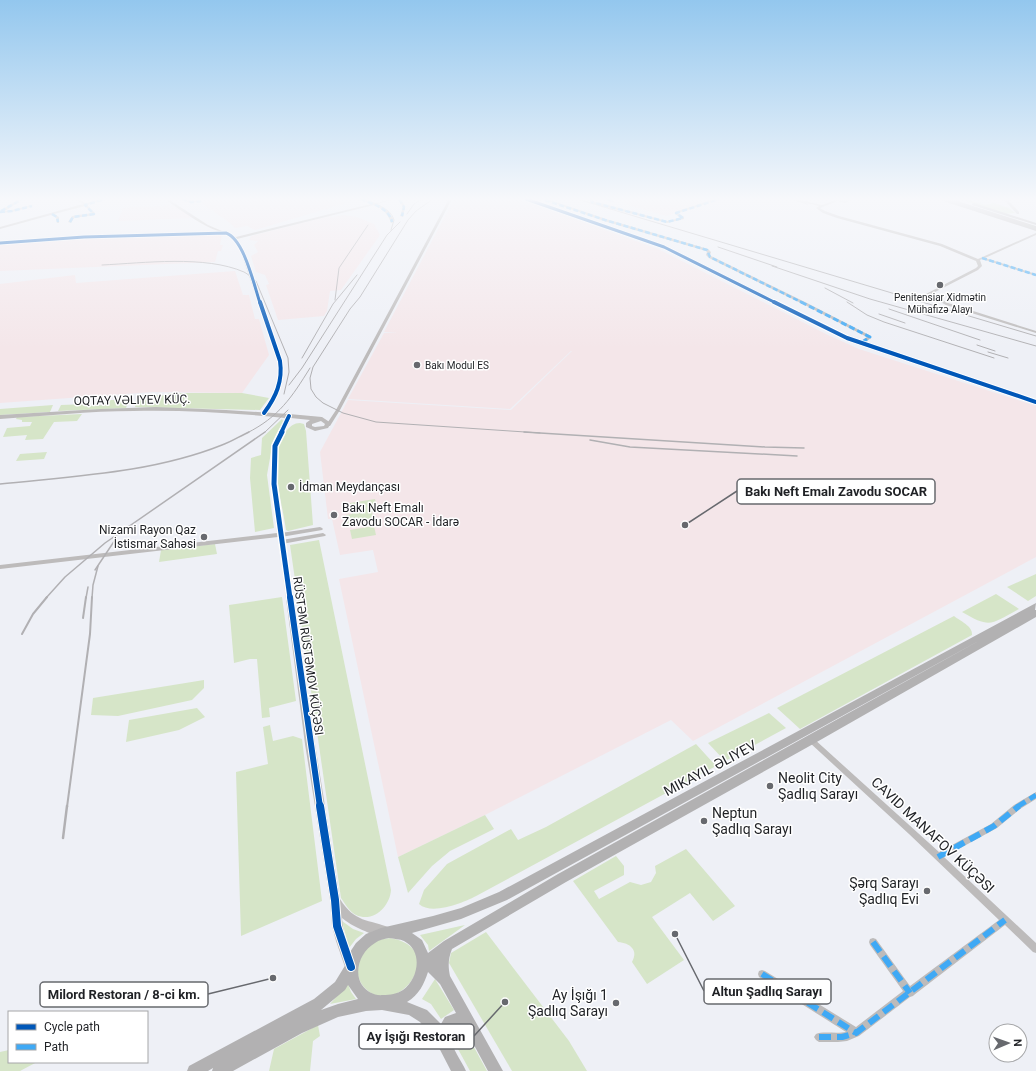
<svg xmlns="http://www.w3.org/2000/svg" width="1036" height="1071" viewBox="0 0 1036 1071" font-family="Roboto,sans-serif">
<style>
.industrial{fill:#f4e6e9}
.green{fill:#d6e5c8}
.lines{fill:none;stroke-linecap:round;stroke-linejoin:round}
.minor{fill:#bdbbbb;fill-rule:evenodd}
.tertiary{fill:#bdbbbb;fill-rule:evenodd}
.secondary{fill:#b2b1b2;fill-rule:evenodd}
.trunk{fill:#b4b2b2;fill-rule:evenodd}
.rail-far3{stroke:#b1b0b3;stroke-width:1}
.rail-far2{stroke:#b1b0b3;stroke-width:1.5}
.rail-far1{stroke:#b1b0b3;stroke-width:2}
.rail{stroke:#b1b0b3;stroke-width:2.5}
.quiet-far3{stroke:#3fa9f5;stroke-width:2.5;stroke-dasharray:5 2.5;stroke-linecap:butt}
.quiet-far2{stroke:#3fa9f5;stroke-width:3;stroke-dasharray:6 3;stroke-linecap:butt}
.quiet-far1{stroke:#3fa9f5;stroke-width:5;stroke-dasharray:10 5;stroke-linecap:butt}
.quiet{stroke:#3fa9f5;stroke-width:6;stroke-dasharray:12 6;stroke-linecap:butt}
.cycleway-far4-casing{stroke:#fff;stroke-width:4.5}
.cycleway-far3-casing{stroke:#fff;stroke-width:6}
.cycleway-far2-casing{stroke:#fff;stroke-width:8}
.cycleway-far1-casing{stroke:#fff;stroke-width:8}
.cycleway-casing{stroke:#fff;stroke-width:10}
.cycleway-far4{stroke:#0057b8;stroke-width:3}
.cycleway-far3{stroke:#0057b8;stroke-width:4}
.cycleway-far2{stroke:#0057b8;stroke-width:5}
.cycleway-far1{stroke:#0057b8;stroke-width:6}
.cycleway{stroke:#0057b8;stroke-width:8}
.poi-dot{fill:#67696e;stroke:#fff;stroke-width:1.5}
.labels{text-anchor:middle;stroke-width:3;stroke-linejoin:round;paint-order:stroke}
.far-poi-label{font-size:10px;fill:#1f2125;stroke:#fff}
.street-label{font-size:12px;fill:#1f2125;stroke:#fff}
.poi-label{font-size:12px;fill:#1f2125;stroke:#fff;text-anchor:start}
.near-street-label{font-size:14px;fill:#1f2125;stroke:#fff}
.near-poi-label{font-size:14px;fill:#1f2125;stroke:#fff;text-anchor:start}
.leader{fill:none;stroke:#67696e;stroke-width:1.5}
.callout-dot{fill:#67696e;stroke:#fff;stroke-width:1.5}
.callout{fill:#fff;stroke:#67696e;stroke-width:1.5}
.callout-label{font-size:13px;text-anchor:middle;font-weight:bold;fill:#1f2125}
</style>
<rect width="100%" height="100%" fill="#eef0f6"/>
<g class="industrial">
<polygon points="209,199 337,199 346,203 255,230 247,226 235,228 230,223 200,202"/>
<polygon points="454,199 519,199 658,249 828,335 859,349 1036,406 1036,557 693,741 671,720 485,815 398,857 339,579 378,572 373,550 340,555 332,519 328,519 320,452 348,400 511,410 572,351 571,351 510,409 348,399 384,333 398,333 384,332"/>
<polygon points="623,199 716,199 666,216 625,204 627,203 619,201"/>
<polygon points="174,205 193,218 118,221 123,208"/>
<polygon points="343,215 357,217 374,224 380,235 341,290 330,291 327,311 324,316 278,320 266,285 269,284 265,275 256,272 251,256 258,252 254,245 258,241 249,240 251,236 329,216 333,217"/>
<polygon points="222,234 220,245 223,245 221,251 218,251 215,262 0,271 0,245 9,245 13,243 58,241 86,238"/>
<polygon points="235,271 243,295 249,295 255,319 259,319 269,355 242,393 153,392 0,403 0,284 75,275 76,283"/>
</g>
<g class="green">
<polygon points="969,200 985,205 994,203 1009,208 1015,213 1005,214 966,201"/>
<polygon points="169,393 242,393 269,398 260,410 135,407 138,396 168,395"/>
<polygon points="130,397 126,408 58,411 61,405 88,404 86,406 104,405 108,400 114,400 115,398"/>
<polygon points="53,405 50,412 0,415 0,409"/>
<polygon points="82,414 77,421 54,422 43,439 25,440 27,435 3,437 7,428 30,426 32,422 22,422 22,420 16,419 17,417"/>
<polygon points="282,419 283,421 273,441 267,475 274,528 255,532 250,478 251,458 261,455 262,438"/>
<path d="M300,423l4,1 2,7 7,94 -25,6 -2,-1c-4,-29 -19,-75 1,-100 4,-4 7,-7 13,-7z"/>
<polygon points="47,452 44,459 16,461 20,454"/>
<polygon points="375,499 378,511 372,512 374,521 347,525 346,515 352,514 350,503"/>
<polygon points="374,526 376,535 352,539 350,530"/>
<path d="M319,540l72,350c-1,16 -17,33 -35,25 -6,-3 -11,-11 -15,-17l-51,-353z"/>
<polygon points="215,544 217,554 159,562 161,550"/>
<polygon points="1036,574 1036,596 1028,601 1007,587"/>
<path d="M996,594l23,15c-28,15 -28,20 -57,3z"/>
<polygon points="282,597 296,701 269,708 270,717 262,718 257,659 250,659 234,663 229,605"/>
<path d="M954,616c6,5 19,10 18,19l-172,94 -23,-21z"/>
<polygon points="204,680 204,688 192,700 118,716 91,715 93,698"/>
<polygon points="197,708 205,717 179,730 126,742 129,720"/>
<polygon points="769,713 786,728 725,761 708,743"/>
<polygon points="270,725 273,741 293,736 302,739 322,901 241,936 236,772 268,764 263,727"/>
<path d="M696,744l20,22 -238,129c-13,7 -46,21 -59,9l5,-14 23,-26 64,-35 7,11 28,-13z"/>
<polygon points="485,815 494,829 450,851 432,866 408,893 398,857"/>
<path d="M686,849l49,57 -22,15 -23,-28 -38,24 32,43 -37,24 -15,-22c7,-12 -2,-19 -14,-20l-45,-61 43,-25 8,10v9l-30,16 5,8 31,-17 11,3 10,-3 5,-9 -1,-7z"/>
<polygon points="342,921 353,929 364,933 356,939 349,948"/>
<polygon points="465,925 429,951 428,945 420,935"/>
<polygon points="486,932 569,1041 587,1071 512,1071 449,963 451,953"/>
<path d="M390,938c62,10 5,86 -27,48 -10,-12 -5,-32 7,-41 6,-5 13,-6 20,-7z"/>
<polygon points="435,979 454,1010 441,1019 431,1004 422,999"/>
<polygon points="348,984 351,992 356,999 330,1004"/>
<polygon points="318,1025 320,1036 313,1041 310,1071 269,1071 274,1049"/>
<polygon points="458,1026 464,1029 487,1071 470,1071 452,1038 452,1030"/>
<polygon points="9,1050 9,1062 37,1062 20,1071 0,1071 0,1052"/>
</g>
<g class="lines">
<g class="minor">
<polygon points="20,199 23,199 5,211 12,210 32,205 33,206 12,212 0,213 1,210"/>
<polygon points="74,199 78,199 86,203 101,199 106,199 87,205 95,213 95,215 74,218 71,223 68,222 72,216 92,213 85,206 54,214 59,217 59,223 57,223 56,217 51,215 0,229 0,227 83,204"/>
<path d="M165,199h3l40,26 14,6c-10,2 -48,-25 -57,-32z"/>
<path d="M181,199c3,0 6,1 9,2 4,1 9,-1 12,0l-11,2z"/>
<path d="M360,199c5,0 8,3 13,4 6,1 15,-4 21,-4l-17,5c8,4 15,9 17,18l-3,1c-3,-10 -9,-14 -17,-18l-137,34 9,16 36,106c3,21 -4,37 -16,53h-2l-2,-1c11,-16 19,-32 16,-52l-36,-106c-4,-12 -7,-20 -21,-21l-137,4 -27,3 -57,3v-2l57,-3 27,-3 137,-4 10,2 5,3 135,-33z"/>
<polygon points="398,199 401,199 405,207 403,217 400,216 403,207"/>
<polygon points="449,199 452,199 340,410 330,426 326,426 326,425 336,410"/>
<polygon points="525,199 529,199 665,246 848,337 861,341 867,337 805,305 709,258 706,255 707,252 706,251 604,221 543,199 547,199 606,219 708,249 711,252 710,255 711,256 807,303 871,336 871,338 864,343 1036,401 1036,403 846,339 663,248"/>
<polygon points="590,199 593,199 593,201 667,221 681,218 675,214 675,212 715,199 720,199 678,213 684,217 684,219 667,223 591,203"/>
<polygon points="606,199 611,199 614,201 613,202"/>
<polygon points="790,199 796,199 822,205 837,199 841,199 845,201 850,199 855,199 845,203 838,201 820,208 825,211 839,216 942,244 978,259 1036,233 1036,235 985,258 1036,274 1036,276 982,259 980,260 982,266 978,270 931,294 948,303 1036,331 1036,333 946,305 926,294 976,268 978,266 976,261 940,246 837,218 823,213 816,208 819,206"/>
<polygon points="320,527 322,528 323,529 322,530 281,537 278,535 281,533"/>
<polygon points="323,533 326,535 325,536 282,544 279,542 282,540"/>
<path d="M811,737l2,1 126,114 52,-28 23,-19 22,-13v7l-16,10 -23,19 -53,29 92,86v10l-3,-1 -28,-27 -91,70 -1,1 -3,1 -51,39 -12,5 -9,1h-19l-3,-2 -2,-3 2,-3c6,-3 21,0 30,-2l-87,-55 -1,-3 1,-3 3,-1 3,1 91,56 47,-36 -33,-46 -1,-3 1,-3 3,-1 3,1 34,47 89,-66 -90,-86 -100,-92 -2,-2 2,-2z"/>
</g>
<g class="tertiary">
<polygon points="1003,199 1007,199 1019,212 1019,214 1017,214"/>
<path d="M156,407l70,3 63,4 33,3 9,6 -3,5 -13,3 -9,-4v-4l4,-3 -19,-2 -13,28 -1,38 38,260 25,155c15,24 28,20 51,29l1,4 -1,4c-11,4 -40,-10 -49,-18 1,17 8,33 15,49l-2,4 -4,1 -4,-1 -2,-4 -9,-26 -4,-15 -2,-26 -25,-156 -27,-207 -278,32v-4l277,-32 -6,-49 1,-38 13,-28c-50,-5 -101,-8 -151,-7 -45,0 -90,5 -134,8v-4l100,-6zM321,421l4,3 -1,2 -9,1 -3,-1v-2z"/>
</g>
<g class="secondary">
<polygon points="937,199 944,199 1036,229 1036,231"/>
<polygon points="974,203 1036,223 1036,225 972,205 972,204"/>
<path d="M1036,603l-1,7h1v7l-221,126 -249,139 -114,67c-4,10 -4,17 -2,27l53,95h-15l-21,-39 -8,-5h-5c-10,13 7,32 12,44h-15l-16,-31 -15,-18 -11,-7 -27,-5 -16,1 -28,6 -36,16 -69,38h-21l1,-3 -5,3h-21l2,-5 125,-67 21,-17 11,-18 4,-12 6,-9 10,-9 15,-6 52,-12 28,-8 38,-16zM984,638l-426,236 -114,67 -16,12 -6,-13 -10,-7 49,-14 46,-19zM389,938c5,1 11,1 15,3 19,10 15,37 -1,49 -6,4 -13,5 -20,5 -8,1 -16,-3 -21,-10 -9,-14 -1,-34 13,-42 4,-3 9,-4 14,-5zM428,972l12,12 16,29 -11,4 -4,7 -14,-14 -20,-8c12,-7 17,-18 21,-30zM348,985l10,14 -20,5 -17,6 24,-20z"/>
</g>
<polygon class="trunk" points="943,199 951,199 1036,226 1036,230"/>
<g class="rail-far3">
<path d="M363,199c11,4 28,9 31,21l-3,10"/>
<polyline points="433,199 416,211 408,220 360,297 350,309 313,367 310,378 311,389 316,397 323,403 343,413 376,422 540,433"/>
<polyline points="577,199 1036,336"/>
<polyline points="792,199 807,204"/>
<polyline points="407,214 414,204 422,199"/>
<polyline points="718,247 777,267"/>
<path d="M102,265c42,-2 103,-10 142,7 4,2 8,6 12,9l32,77 1,14 -5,22"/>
<polyline points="772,266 870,299 1036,346"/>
<polyline points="825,288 853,303"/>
<polyline points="335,300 339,268 368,225"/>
<polyline points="847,302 867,315 884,322 994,358"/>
<polyline points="889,309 980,340"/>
<polyline points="879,314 905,323"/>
<polyline points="977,345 995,351"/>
<polyline points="988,352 1008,358"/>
<polyline points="302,358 333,304 357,275"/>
<polyline points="289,385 302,368 387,235 400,222"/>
<path d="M247,433c32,-16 45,-36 63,-65"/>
<polyline points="264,433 288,410"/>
</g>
<g class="rail-far2">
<polyline points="524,432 765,447 804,448"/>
<polyline points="590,440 630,447 797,456"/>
<path d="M0,484c74,-8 152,-11 222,-39 9,-3 18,-9 27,-13"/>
<polyline points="95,570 115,540"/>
<polyline points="46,598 65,577 105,543 265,432"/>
<polyline points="86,598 88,587"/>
<polyline points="92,598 93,585 98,566"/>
</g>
<g class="rail-far1">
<polyline points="83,618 86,597"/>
<polyline points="22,634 33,614 47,597"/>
<polyline points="67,807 90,634 92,597"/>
</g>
<polyline class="rail" points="63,838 67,806"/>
<g class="quiet-far3">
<polyline points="182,199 191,202 201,201"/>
<path d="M361,199c12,5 28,9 31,23"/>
<polyline points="399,199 404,207 402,216"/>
<polyline points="591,199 592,202 667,222 683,218 676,213 719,199"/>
<polyline points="607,199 613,201"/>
<polyline points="545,200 605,220 707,250 710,257 803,303"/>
<polyline points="1,211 22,199"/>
<polyline points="0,212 12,211 32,206"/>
<polyline points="52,214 57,217 58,222"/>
<polyline points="70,222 73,217 94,214 85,205 105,199"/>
<polyline points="982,258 1036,275"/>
</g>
<polyline class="quiet-far2" points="801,302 870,337 861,343"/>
<polyline class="quiet-far1" points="1017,807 1036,795"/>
<g class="quiet">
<polyline points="938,857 994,826 1019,806"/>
<polyline points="873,942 910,993"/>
<polyline points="762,974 856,1033"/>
<polyline points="819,1037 842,1037 856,1033 1005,920"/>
</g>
<defs>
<g id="cycleway-far4">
<polyline points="526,199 664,247 776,303"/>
<path d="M0,243l84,-6 142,-4c18,6 28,52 34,70"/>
</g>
<g id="cycleway-far3">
<path d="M260,302l20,59c3,20 -4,36 -16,52"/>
<polyline points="774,302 847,338 1036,402"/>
<polyline points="281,433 289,416"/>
</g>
<polyline id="cycleway-far2" points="282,432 275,446 274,484 290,598"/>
<polyline id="cycleway-far1" points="290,597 320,807"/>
<polyline id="cycleway" points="320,806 335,900 337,926 351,967"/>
</defs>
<use href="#cycleway-far4" class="cycleway-far4-casing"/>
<use href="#cycleway-far3" class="cycleway-far3-casing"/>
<use href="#cycleway-far2" class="cycleway-far2-casing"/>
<use href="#cycleway-far1" class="cycleway-far1-casing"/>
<use href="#cycleway" class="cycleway-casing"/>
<use href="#cycleway-far4" class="cycleway-far4"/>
<use href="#cycleway-far3" class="cycleway-far3"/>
<use href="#cycleway-far2" class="cycleway-far2"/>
<use href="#cycleway-far1" class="cycleway-far1"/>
<use href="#cycleway" class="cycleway"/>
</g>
<linearGradient id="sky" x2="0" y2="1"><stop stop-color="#93c7ee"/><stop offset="0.57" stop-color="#f7f8fb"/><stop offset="1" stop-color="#f7f8fb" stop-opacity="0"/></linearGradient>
<rect width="1036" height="349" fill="url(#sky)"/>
<g class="poi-dot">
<circle cx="940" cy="285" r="4"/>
<circle cx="417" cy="365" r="4"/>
<circle cx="291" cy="487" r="4"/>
<circle cx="334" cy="515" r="4"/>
<circle cx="204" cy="537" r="4"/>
<circle cx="770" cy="786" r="4"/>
<circle cx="704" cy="821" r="4"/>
<circle cx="927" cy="891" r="4"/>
<circle cx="616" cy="1003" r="4"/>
</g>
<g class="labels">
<g class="far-poi-label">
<text x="940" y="301">Penitensiar Xidmətin<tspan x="940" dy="12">Mühafizə Alayı</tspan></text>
<text x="425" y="369" text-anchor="start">Bakı Modul ES</text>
</g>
<g class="street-label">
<text transform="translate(132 400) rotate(-1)" y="4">OQTAY VƏLIYEV KÜÇ.</text>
<text transform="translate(308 656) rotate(82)" y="4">RÜSTƏM RÜSTƏMOV KÜÇƏSI</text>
</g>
<g class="poi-label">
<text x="299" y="491">İdman Meydançası</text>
<text x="342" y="512">Bakı Neft Emalı<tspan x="342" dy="14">Zavodu SOCAR - İdarə</tspan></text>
<text x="196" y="534" text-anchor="end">Nizami Rayon Qaz<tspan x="196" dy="14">İstismar Sahəsi</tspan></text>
</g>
<g class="near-street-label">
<text transform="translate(710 768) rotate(-28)" y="5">MIKAYIL ƏLIYEV</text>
<text transform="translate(933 835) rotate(43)" y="5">CAVID MANAFOV KÜÇƏSI</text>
</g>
<g class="near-poi-label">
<text x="778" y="783">Neolit City<tspan x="778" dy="16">Şadlıq Sarayı</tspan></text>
<text x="712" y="818">Neptun<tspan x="712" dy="16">Şadlıq Sarayı</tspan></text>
<text x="919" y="888" text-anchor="end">Şərq Sarayı<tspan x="919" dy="16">Şadlıq Evi</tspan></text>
<text x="608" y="1000" text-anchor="end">Ay İşığı 1<tspan x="608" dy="16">Şadlıq Sarayı</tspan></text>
</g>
</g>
<path class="leader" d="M685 525L737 491M675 934L704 991M273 978L208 994M505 1002L474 1036"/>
<g class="callout-dot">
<circle cx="685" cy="525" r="4"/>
<circle cx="675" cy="934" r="4"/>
<circle cx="273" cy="978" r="4"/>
<circle cx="505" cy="1002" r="4"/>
</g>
<g class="callout">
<rect x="737" y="479" width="198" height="25" rx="4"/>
<rect x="704" y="979" width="127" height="25" rx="4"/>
<rect x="40" y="982" width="168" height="25" rx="4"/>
<rect x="359" y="1024" width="115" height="25" rx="4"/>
</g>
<g class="callout-label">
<text x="836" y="496">Bakı Neft Emalı Zavodu SOCAR</text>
<text x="767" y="996">Altun Şadlıq Sarayı</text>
<text x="124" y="999">Milord Restoran / 8-ci km.</text>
<text x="416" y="1041">Ay İşığı Restoran</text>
</g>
<rect x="8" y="1011" width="140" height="52" fill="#ffffff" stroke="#a5a6a8"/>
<rect x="16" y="1024" width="20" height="6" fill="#0057b8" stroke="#a5a6a8"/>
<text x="44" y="1031" font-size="12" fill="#1f2125">Cycle path</text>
<rect x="16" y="1044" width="20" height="6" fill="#3fa9f5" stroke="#a5a6a8"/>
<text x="44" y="1051" font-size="12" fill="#1f2125">Path</text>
<g transform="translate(1008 1043) rotate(88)"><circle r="19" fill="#ffffff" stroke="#a5a6a8"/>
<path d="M0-3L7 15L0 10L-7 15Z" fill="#67696e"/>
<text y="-6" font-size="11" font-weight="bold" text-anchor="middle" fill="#1f2125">N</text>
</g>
</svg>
